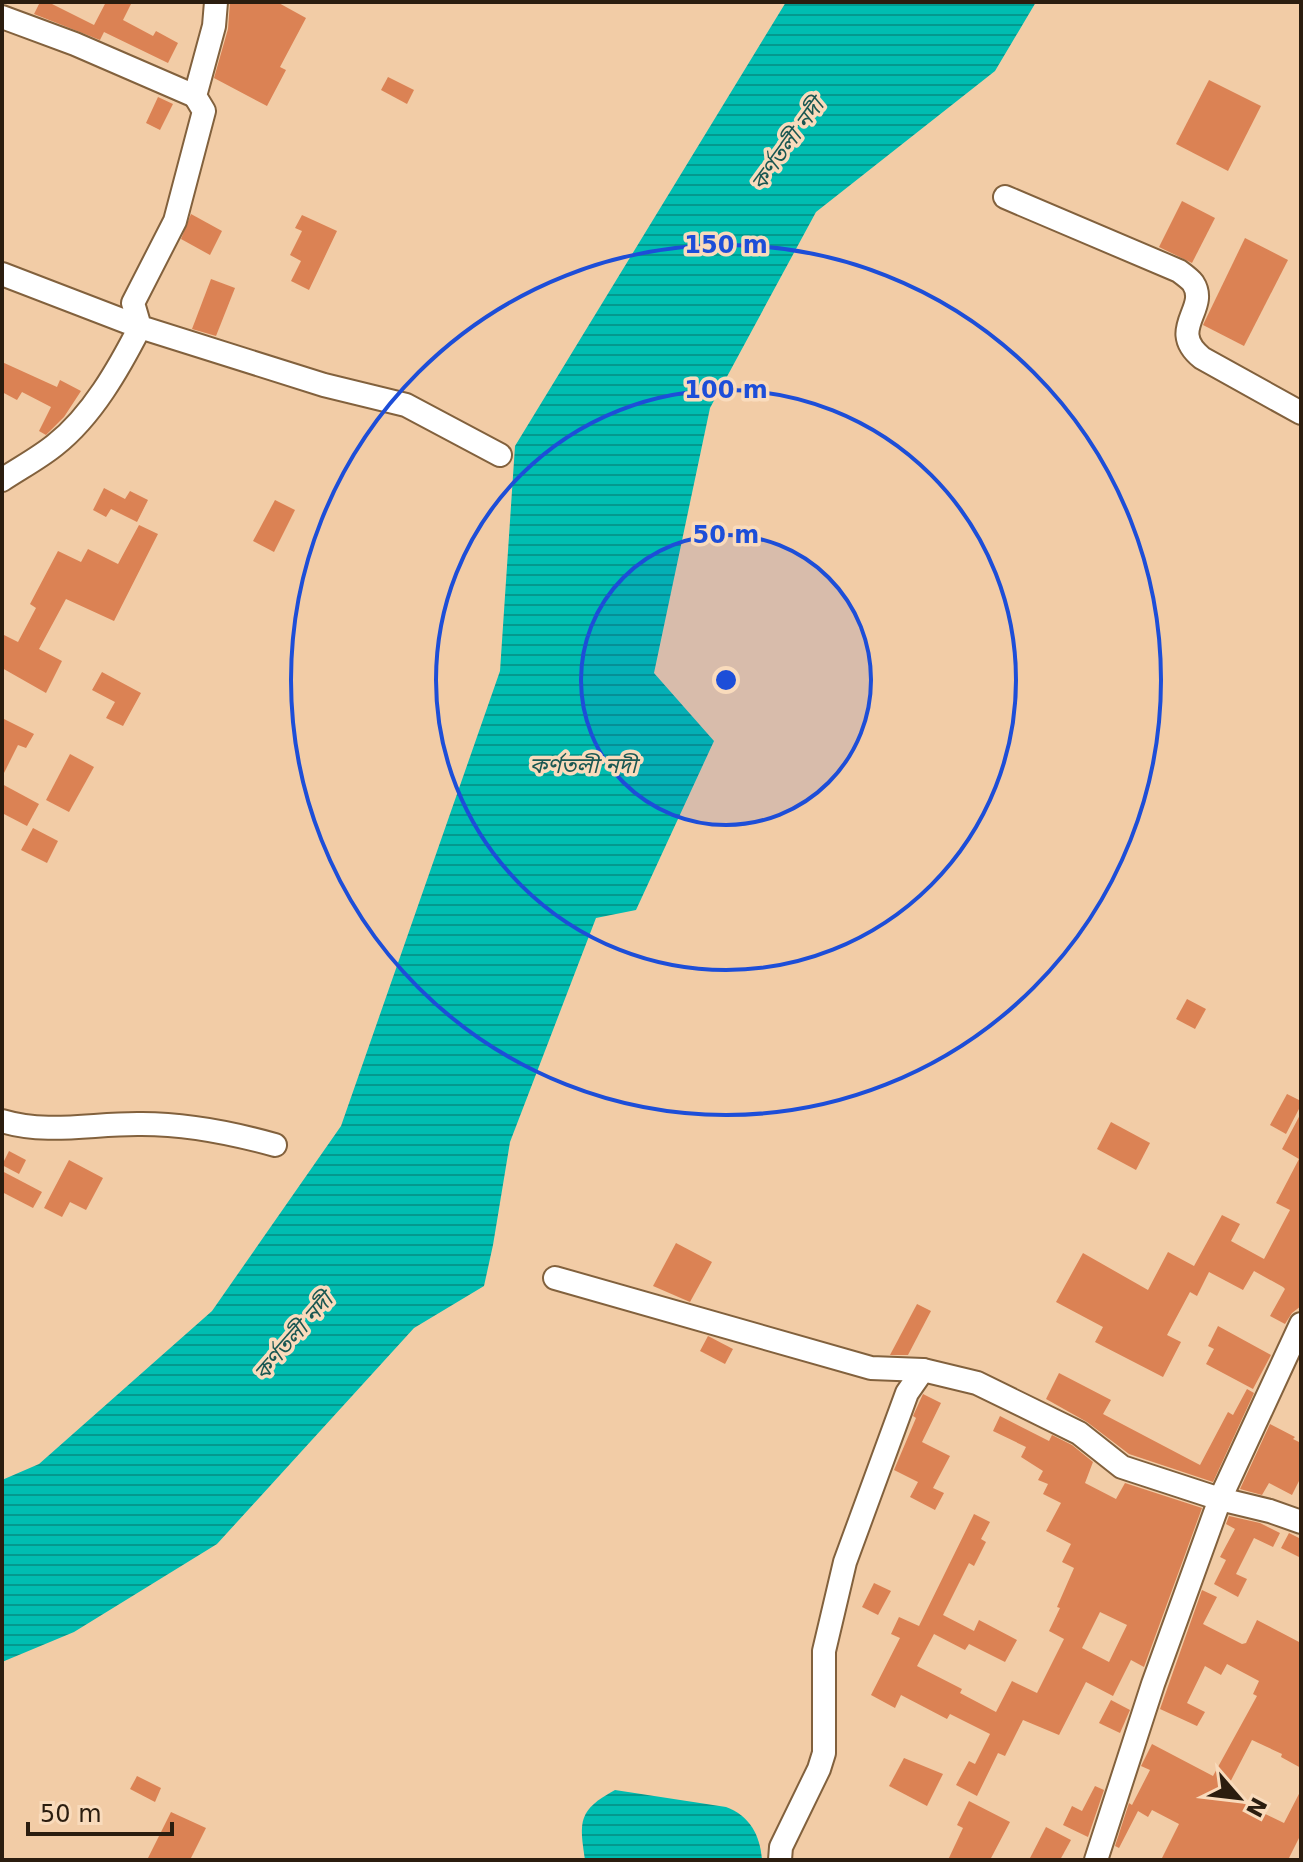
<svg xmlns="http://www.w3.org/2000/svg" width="1303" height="1862" viewBox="0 0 1303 1862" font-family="'DejaVu Sans','Noto Sans Bengali',sans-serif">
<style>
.water{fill:url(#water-rules)}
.building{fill:#db8254;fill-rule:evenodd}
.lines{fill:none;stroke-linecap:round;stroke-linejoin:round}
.street-casing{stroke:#82613d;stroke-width:26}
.street{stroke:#fff;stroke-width:22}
.ring{fill:none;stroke:#1d4ed8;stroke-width:4}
.labels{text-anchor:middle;stroke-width:7;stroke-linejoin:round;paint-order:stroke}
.water-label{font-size:22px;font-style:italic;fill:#1a5752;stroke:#f9dbbc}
.centre{fill:#1d4ed8;stroke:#f9dbbc;stroke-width:4}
.ring-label{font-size:24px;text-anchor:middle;font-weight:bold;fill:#1d4ed8;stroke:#f9dbbc;stroke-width:7;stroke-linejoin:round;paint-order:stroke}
</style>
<defs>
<pattern id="water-rules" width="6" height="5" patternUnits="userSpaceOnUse" patternTransform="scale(2)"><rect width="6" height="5" fill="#00bdb1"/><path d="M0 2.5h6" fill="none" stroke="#03998e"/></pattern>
</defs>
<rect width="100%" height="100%" fill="#f2cca6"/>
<g class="water">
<polygon points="786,2 1036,2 995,71 816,212 710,408 654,673 714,741 636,910 596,918 510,1142 493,1245 484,1286 414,1328 217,1544 74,1632 2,1662 2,1480 39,1464 212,1311 341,1126 500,671 515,446"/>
<path d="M615,1790l111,17c24,9 34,28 36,53h-177c-6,-39 -7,-50 30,-70z"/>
</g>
<g class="building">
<polygon points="40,2 48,2 94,25 106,2 132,2 123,20 153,36 156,31 178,43 168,63 104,32 100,40 34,14"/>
<polygon points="230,2 277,2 306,18 280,67 286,70 267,106 214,78 228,29"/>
<polygon points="388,77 414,90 407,104 381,90"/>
<polygon points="1209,80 1261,106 1228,171 1176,144"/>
<polygon points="158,97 173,104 160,130 146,123"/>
<polygon points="1182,201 1215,218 1192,263 1159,247"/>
<polygon points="191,214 222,231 210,255 181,239"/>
<polygon points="302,215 337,231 309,290 291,281 301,261 290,255 302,231 295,228"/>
<polygon points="1245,238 1288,260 1244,346 1203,325"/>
<polygon points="211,279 235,288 216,336 192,329"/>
<polygon points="2,362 57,387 60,380 81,391 64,417 46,435 39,431 51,407 22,392 17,400 2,392"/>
<polygon points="104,488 125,499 130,491 148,500 137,522 111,509 106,517 93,510"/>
<polygon points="275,500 295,510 274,552 253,541"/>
<polygon points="139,525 158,534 114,621 66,599 39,649 62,661 46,693 2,668 2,634 18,642 36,608 30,604 58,551 81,562 88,549 118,564"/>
<polygon points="102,672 141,693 123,726 106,718 115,702 92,690"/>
<polygon points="2,718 34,734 26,748 18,745 2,777"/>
<polygon points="70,754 94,767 69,812 46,800"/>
<polygon points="2,784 39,804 27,826 2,813"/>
<polygon points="33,828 58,841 47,863 21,850"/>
<polygon points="1187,999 1206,1009 1195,1029 1176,1019"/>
<polygon points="1287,1094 1301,1101 1301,1105 1286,1134 1270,1125"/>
<polygon points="1301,1113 1301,1306 1292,1313 1285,1324 1270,1316 1285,1289 1283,1287 1254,1271 1243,1290 1209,1272 1197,1296 1190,1292 1167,1335 1181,1342 1163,1377 1095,1342 1103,1327 1056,1302 1083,1253 1148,1290 1168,1252 1194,1266 1222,1215 1240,1224 1231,1241 1264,1259 1290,1210 1276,1203 1299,1159 1282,1149"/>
<polygon points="1111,1122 1150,1143 1136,1170 1097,1149"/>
<polygon points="9,1151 26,1160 19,1174 2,1165"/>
<polygon points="69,1160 103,1178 86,1210 70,1202 62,1217 44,1208"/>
<polygon points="2,1171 42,1192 33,1208 2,1192"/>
<polygon points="676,1243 712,1262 690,1302 653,1286"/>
<polygon points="917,1304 931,1311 908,1355 890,1355"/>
<polygon points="1218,1326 1271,1355 1253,1389 1206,1364 1214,1349 1208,1346"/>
<polygon points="708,1336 733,1349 725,1364 700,1351"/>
<polygon points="1059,1373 1111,1400 1103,1414 1200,1465 1228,1412 1233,1415 1247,1389 1254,1393 1213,1482 1129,1454 1087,1422 1046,1399"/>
<polygon points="923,1394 941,1403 922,1442 950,1456 933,1488 944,1493 935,1510 910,1497 918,1482 894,1470 916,1418 913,1416"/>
<path d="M1000,1416l49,25 3,-6 20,10 21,17 -8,21 31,16 9,-16 77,25 -58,159 -13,-7 -18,36 -27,-14 -27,53 -36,-15 -18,36 -7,-3 -21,43 -21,-11 13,-24 6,3 15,-30 -40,-20 -3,5 -46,-24 -6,13 -24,-13 29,-57 -9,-4 8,-17 20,9 55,-112 16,8 -9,17 5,3 -12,24 -5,-3 -26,52 31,16 5,-11 38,20 -12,22 -36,-18 -4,6 -31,-16 -17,32 45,23 -2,4 36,19 16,-31 25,12 27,-54 -15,-8 11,-23 -3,-1 17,-39 -12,-6 9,-18 -25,-13 15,-28 -18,-9 5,-10 -10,-4 5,-9 -22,-14 5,-10 -33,-16zM1100,1612l27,13 -18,37 -27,-14z"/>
<polygon points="1270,1424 1295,1437 1293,1439 1301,1443 1301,1477 1292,1495 1269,1483 1262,1495 1240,1489"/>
<polygon points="1229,1516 1260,1523 1280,1533 1273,1547 1254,1538 1236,1574 1247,1579 1238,1597 1214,1584 1226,1560 1220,1557 1235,1529 1226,1524"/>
<polygon points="1289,1533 1301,1539 1301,1558 1281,1548"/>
<polygon points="874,1583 891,1591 878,1615 862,1607"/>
<polygon points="1202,1590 1217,1597 1203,1624 1242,1644 1246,1643 1257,1620 1301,1643 1301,1768 1281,1757 1282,1754 1252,1740 1224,1794 1284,1823 1301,1790 1301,1834 1288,1860 1161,1860 1179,1824 1152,1810 1148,1817 1138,1811 1119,1848 1115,1846 1129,1803 1132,1805 1150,1770 1141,1766 1152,1744 1213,1776 1257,1696 1253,1694 1259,1681 1227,1664 1221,1675 1205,1666 1187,1703 1205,1712 1197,1726 1160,1709"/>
<polygon points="1111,1700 1130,1710 1120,1733 1099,1723"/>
<polygon points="904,1758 943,1774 927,1806 889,1786"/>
<polygon points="137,1776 161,1788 155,1802 130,1789"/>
<polygon points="1095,1786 1104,1790 1088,1837 1063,1825 1072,1806 1082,1811"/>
<polygon points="969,1801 1010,1822 990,1860 948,1860 963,1828 957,1825"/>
<polygon points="171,1812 206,1828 190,1860 147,1860"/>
<polygon points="1046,1827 1071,1840 1060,1860 1029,1860"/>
</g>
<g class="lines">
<defs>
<g id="street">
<polyline points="216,2 214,26 195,96 204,111 175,221 133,303 140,327 324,385 406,405 500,455"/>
<polyline points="2,17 75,44 195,96"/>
<path d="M1005,197l174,74c4,3 11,8 14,12 17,26 -27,46 9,75l99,55"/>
<path d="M2,274l138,53c-21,41 -48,89 -85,118 -16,13 -35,23 -53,35"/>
<path d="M2,1121c47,14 92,2 140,3 45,0 90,9 133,21"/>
<polyline points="555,1278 871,1368 923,1370 977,1383 1079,1433 1122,1467 1220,1499 1270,1511 1301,1522"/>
<polyline points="780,1860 781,1847 819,1769 824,1753 824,1651 845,1562 907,1393 923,1370"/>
<polyline points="1096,1860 1153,1684 1220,1499 1301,1324"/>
</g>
</defs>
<use href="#street" class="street-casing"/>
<use href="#street" class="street"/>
</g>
<circle cx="726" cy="680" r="145" fill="#1d4ed8" fill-opacity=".12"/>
<g class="ring">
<circle cx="726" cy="680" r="145"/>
<circle cx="726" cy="680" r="290"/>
<circle cx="726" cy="680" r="435"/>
</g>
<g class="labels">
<g class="water-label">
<text transform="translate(787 144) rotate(-54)" y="8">কর্ণতলী নদী</text>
<text x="583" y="773">কর্ণতলী নদী</text>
<text transform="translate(293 1336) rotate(-49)" y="8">কর্ণতলী নদী</text>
</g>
</g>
<circle cx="726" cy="680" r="12" class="centre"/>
<g class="ring-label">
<text x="726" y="253">150 m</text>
<text x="726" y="398">100 m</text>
<text x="726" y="543">50 m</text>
</g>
<rect width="1303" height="1862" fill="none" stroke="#2b1d0f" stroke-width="8"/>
<g transform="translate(1239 1798) rotate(118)" stroke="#f9dbbc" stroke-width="6" paint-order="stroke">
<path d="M0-6L14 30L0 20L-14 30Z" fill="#2b1d0f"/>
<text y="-12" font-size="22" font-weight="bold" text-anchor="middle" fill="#2b1d0f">N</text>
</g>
<path d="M28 1822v12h144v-12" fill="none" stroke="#2b1d0f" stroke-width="4"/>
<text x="40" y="1822" font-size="24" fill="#2b1d0f" stroke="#f9dbbc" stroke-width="6" paint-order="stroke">50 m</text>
</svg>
